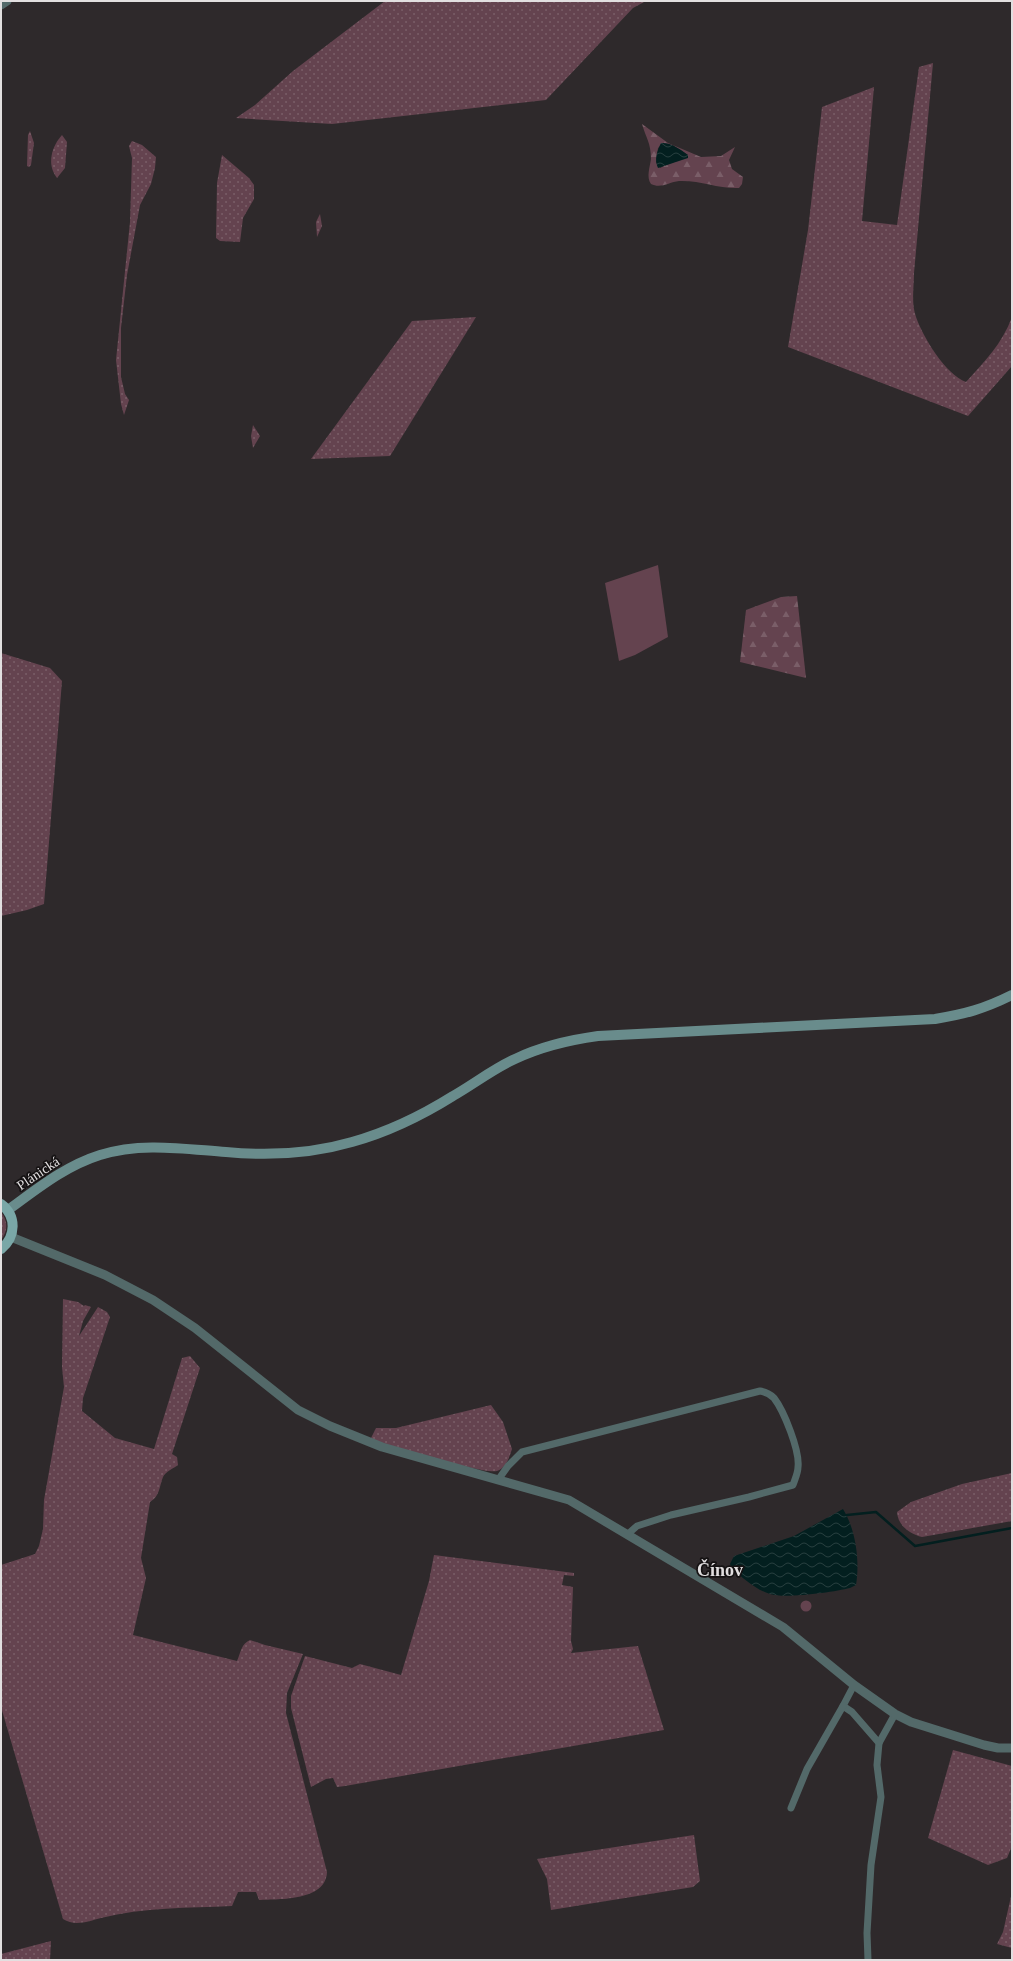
<svg xmlns="http://www.w3.org/2000/svg" width="1013" height="1961" viewBox="0 0 1013 1961" font-family="'Times New Roman',serif">
<style>
.grass{fill:url(#grass-dots)}
.forest{fill:url(#forest-firs);fill-rule:evenodd}
.green{fill:#64434f}
.water{fill:url(#water-waves)}
.lines{fill:none;stroke-linecap:round;stroke-linejoin:round}
.stream{stroke:#031f1f;stroke-width:2.5}
.minor{stroke:#536969;stroke-width:7}
.tertiary{stroke:#536969;stroke-width:9}
.secondary{stroke:#698c8c;stroke-width:10}
.primary{stroke:#7aa7a7;stroke-width:10}
.labels{text-anchor:middle;stroke-width:3.5;stroke-linejoin:round;paint-order:stroke}
.street-label{font-size:14px;fill:#e2dfe0;stroke:#151213}
.district-label{font-size:18px;font-weight:bold;fill:#e2dfe0;stroke:#151213}
</style>
<defs>
<pattern id="grass-dots" width="8" height="8" patternUnits="userSpaceOnUse"><rect width="8" height="8" fill="#64434f"/><path d="M2 2h.1M6 6h.1" fill="none" stroke="#7a5e68" stroke-width="1.8" stroke-linecap="round"/></pattern>
<pattern id="forest-firs" width="22" height="20" patternUnits="userSpaceOnUse"><rect width="22" height="20" fill="#64434f"/><path d="M5 1l3.5 6h-7zM16 11l3.5 6h-7z" fill="#7a5e68"/></pattern>
<pattern id="water-waves" width="16" height="10" patternUnits="userSpaceOnUse"><rect width="16" height="10" fill="#031f1f"/><path d="M0 5q4-4 8 0t8 0" fill="none" stroke="#273f3f"/></pattern>
</defs>
<rect width="100%" height="100%" fill="#2e292b"/>
<g class="grass">
<polygon points="385,1 646,1 633,8 546,100 332,124 236,118 255,105 293,71"/>
<path d="M933,63l-19,210c0,14 -3,30 2,44 7,20 29,57 50,65 19,-21 36,-38 46,-65v49l-44,50 -180,-69 20,-117 14,-123 52,-20 -12,134 35,4 22,-158z"/>
<polygon points="30,131 34,143 31,165 29,167 27,166 28,135"/>
<path d="M62,135l5,7 -2,26 -8,10c-11,-14 -5,-32 5,-43z"/>
<polygon points="132,141 142,145 156,157 155,168 151,184 140,205 127,275 121,328 121,377 125,394 129,400 124,415 121,404 116,360 130,222 132,158 129,146"/>
<polygon points="222,155 249,178 254,185 254,199 243,218 240,242 220,241 216,238 217,183"/>
<polygon points="320,214 322,226 317,237 316,222"/>
<polygon points="476,317 390,456 311,459 412,321"/>
<polygon points="253,425 260,436 253,448 251,436"/>
<polygon points="1,653 50,668 62,681 44,904 27,910 1,916"/>
<path d="M1,1212c7,9 7,19 0,28z"/>
<path d="M63,1299l15,3 6,4 1,-1 6,2 -8,14 -4,15 19,-29 9,5 3,5 -27,81 -1,13 33,27 39,11 28,-91 8,-2 10,12 -28,86 5,3 1,8c-4,3 -13,7 -15,12 -4,10 -3,19 -13,25l-9,56 5,20 -13,57 104,26c4,-9 4,-17 13,-21l15,5 38,9 -16,39 -1,20 41,159c-1,29 -47,27 -68,28l-3,-8h-18l-6,14c-44,2 -88,1 -131,12 -12,3 -26,9 -38,1l-62,-212v-142l34,-11 4,-8 4,-17 1,-29 20,-113 -2,-20z"/>
<path d="M491,1405l12,17 9,27c-3,9 -6,19 -15,22 -13,4 -108,-26 -127,-31l6,-12h20z"/>
<path d="M1012,1473v48l-90,16c-12,-3 -24,-11 -25,-25l14,-10 51,-18z"/>
<polygon points="434,1555 574,1573 574,1576 564,1575 562,1585 573,1587 571,1641 573,1649 571,1653 638,1646 664,1730 345,1786 337,1787 333,1778 326,1779 311,1787 291,1708 291,1696 305,1656 352,1668 360,1664 401,1675 429,1581"/>
<polygon points="953,1750 1012,1766 1012,1846 1007,1858 988,1865 928,1838"/>
<polygon points="694,1835 700,1881 693,1887 551,1910 547,1879 537,1859"/>
<polygon points="1012,1892 1012,1948 997,1944 1003,1932"/>
<polygon points="51,1941 50,1960 1,1960 1,1954"/>
</g>
<g class="forest">
<path d="M642,124l26,19 33,14 20,-1 14,-9 -6,13 3,9 11,8 -1,7 -3,4c-20,1 -39,-8 -60,-7 -10,1 -18,8 -28,3 -5,-7 -1,-17 0,-25 0,-16 -5,-21 -9,-35zM663,143l11,3 14,9 -28,13 -4,-6 2,-14z"/>
<polygon points="797,596 806,678 740,662 746,610 781,597"/>
</g>
<g class="green">
<polygon points="658,565 668,637 635,655 619,661 605,583"/>
<circle cx="806" cy="1606" r="5.5"/>
</g>
<g class="water">
<path d="M661,143c9,-1 19,6 27,12v3l-30,10c-4,-8 -1,-17 3,-25z"/>
<path d="M843,1509c13,21 17,52 13,76l-6,3c-16,4 -65,11 -80,6 -14,-4 -27,-16 -38,-25l-2,-5 4,-8 60,-20z"/>
</g>
<g class="lines">
<polyline class="stream" points="847,1515 876,1512 915,1546 1012,1528"/>
<g class="minor">
<path d="M498,1480l10,-14 14,-14 238,-61c5,1 10,3 14,7 10,13 26,53 24,69 0,6 -3,12 -5,18l-44,12 -78,18 -34,11 -9,8"/>
<polyline points="854,1685 843,1706 852,1712 879,1743 877,1765 881,1797 871,1865 867,1933 868,1960"/>
<polyline points="879,1743 895,1714"/>
<polyline points="791,1808 807,1769 843,1706"/>
</g>
<g class="tertiary">
<polyline points="1,5 7,1"/>
<polyline points="11,1237 105,1275 153,1300 195,1328 298,1410 330,1426 382,1447 569,1500 783,1627 854,1685 895,1714 911,1722 984,1745 998,1748 1012,1748"/>
</g>
<path class="secondary" d="M8,1210c29,-21 57,-44 92,-55 41,-13 84,-6 126,-3 43,4 85,2 126,-10 36,-10 69,-26 101,-46 21,-12 40,-27 62,-37 27,-13 54,-19 83,-23l337,-17c30,-5 49,-10 77,-24"/>
<path class="primary" d="M1,1204c16,12 15,33 0,45"/>
</g>
<g class="labels">
<g class="street-label">
<text transform="translate(38 1173) rotate(-34)" y="5">Plánická</text>
</g>
<g class="district-label">
<text x="720" y="1576">Čínov</text>
</g>
</g>
<rect width="1013" height="1961" fill="none" stroke="#e2dfe0" stroke-width="4"/>
</svg>
